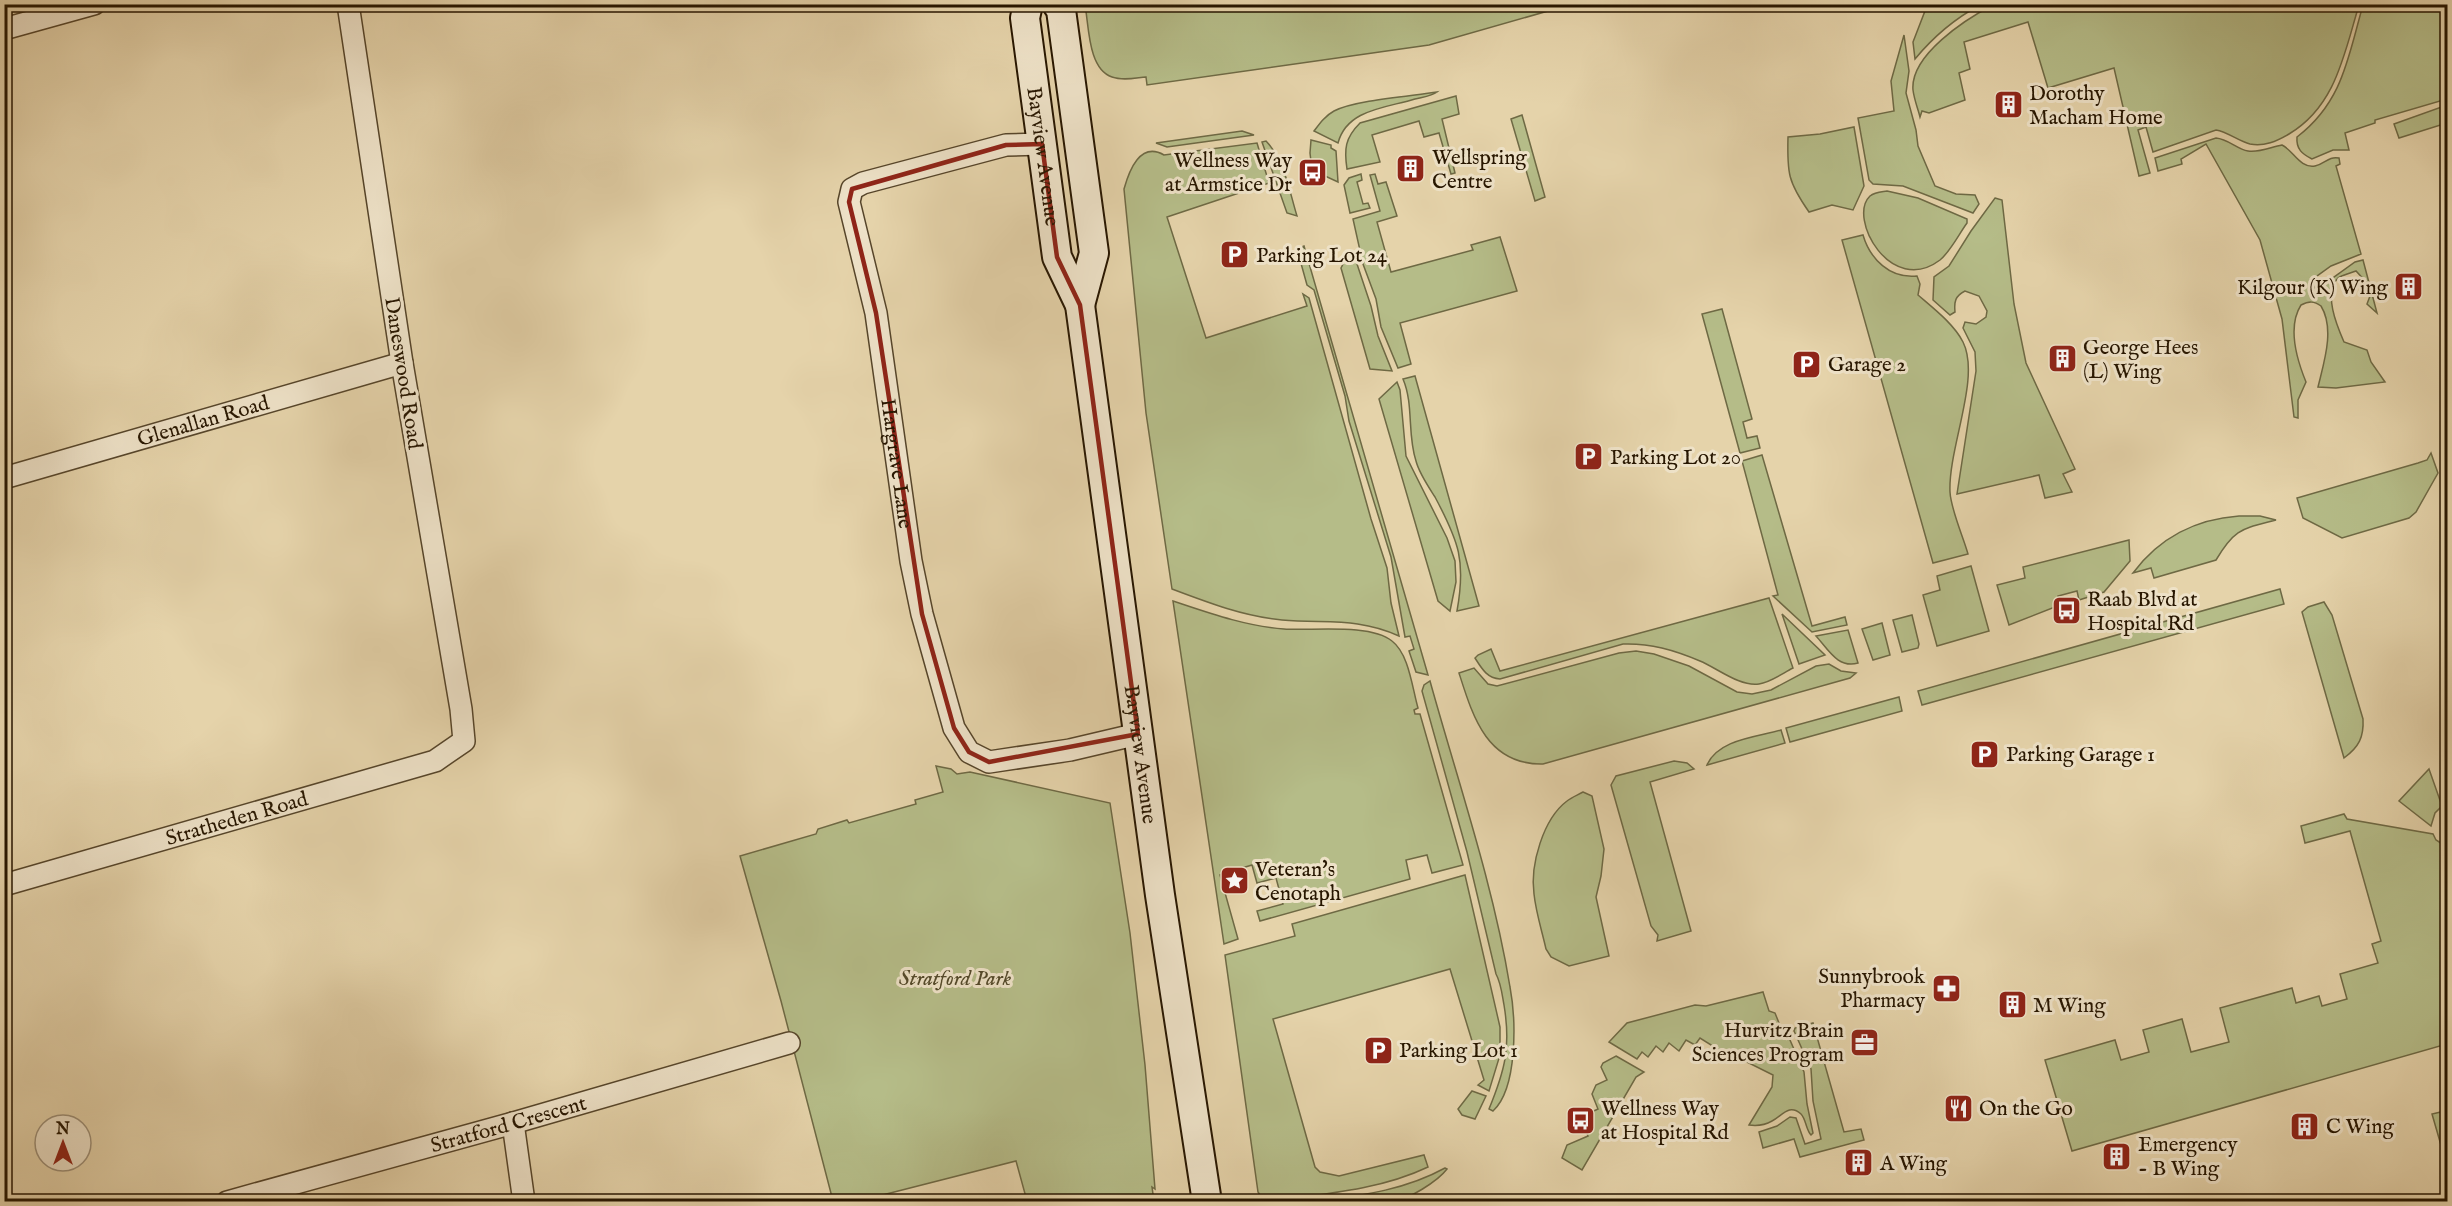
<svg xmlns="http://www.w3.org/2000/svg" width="2452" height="1206" viewBox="0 0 2452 1206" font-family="'IM FELL English',serif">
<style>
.green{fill:#b5bc88;stroke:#6e6944;stroke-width:1.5}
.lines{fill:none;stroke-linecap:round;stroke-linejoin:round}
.street-casing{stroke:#56452a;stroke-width:24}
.secondary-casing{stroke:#271600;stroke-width:32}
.street{stroke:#eee2c8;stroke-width:21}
.secondary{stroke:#eee2c8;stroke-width:28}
.marked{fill:none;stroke:#8f2418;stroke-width:4.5;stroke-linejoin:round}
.labels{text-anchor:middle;stroke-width:6;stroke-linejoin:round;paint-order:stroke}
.poi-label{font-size:21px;fill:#271600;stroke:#eee2c8;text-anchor:start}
.street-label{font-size:21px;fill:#271600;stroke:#eee2c8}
.park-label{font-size:21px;font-style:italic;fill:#524829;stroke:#eee2c8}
</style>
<rect width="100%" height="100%" fill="#e5d3aa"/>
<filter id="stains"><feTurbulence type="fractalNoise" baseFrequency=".00333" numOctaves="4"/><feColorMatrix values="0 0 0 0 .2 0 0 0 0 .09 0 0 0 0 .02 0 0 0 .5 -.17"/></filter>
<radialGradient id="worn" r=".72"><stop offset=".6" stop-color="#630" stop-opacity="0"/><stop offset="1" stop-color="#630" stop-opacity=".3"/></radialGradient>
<g class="green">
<path d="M1085,5v-1l484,1 -140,40 -282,40 -1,-8c-11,1 -23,4 -34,0 -24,-8 -23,-51 -27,-72z"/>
<path d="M1948,5h32c-26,14 -46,31 -65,54l-2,-17 12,-31z"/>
<path d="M1993,5v-1l366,1c-15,49 -23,101 -70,129 -12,7 -25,13 -39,10 -12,-3 -22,-12 -34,-14l-63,22 -7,-25 -8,3 12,43 -11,3 -25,-108 -66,20 -20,-66 -64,20 6,27 -11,4 6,27 -36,13 -7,-2 -2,6c-2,-8 -6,-18 -7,-27 -3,-35 53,-71 80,-85z"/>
<path d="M2363,5h84v94l-72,21v3l-30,10 4,17h-16l-21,9c-10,-5 -16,-10 -15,-22 46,-35 51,-80 66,-132z"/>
<polygon points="1904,35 1909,71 1906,93 1916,130 1918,146 1935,186 1956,194 1975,195 1979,204 1973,213 1903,186 1873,184 1869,180 1858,118 1894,111 1891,81"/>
<path d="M1437,92c-5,4 -14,5 -22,7 -29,9 -68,10 -77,44l-24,-12c6,-8 11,-15 20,-20 21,-11 78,-15 103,-19z"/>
<path d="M1456,96l3,18 -17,5 13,54 -4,1 -12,-41 -15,4 -5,-16 -47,14 8,27 -33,7c-3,-20 -2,-31 13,-46z"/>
<polygon points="2447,105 2447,123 2399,138 2394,124"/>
<polygon points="1522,115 1545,197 1535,201 1511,119"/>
<path d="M1854,127l10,59 -11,24 -21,-5 -23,7c-21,-30 -22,-39 -21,-75l32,-3z"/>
<polygon points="1242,131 1254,135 1167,147 1156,143"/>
<path d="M2216,138c12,1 21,11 32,13 11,2 23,-4 34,-6 11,5 18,24 33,21 10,-2 13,-10 24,-8l1,6 -4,2 25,88 -30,12 -18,13v6l3,4 4,-2 35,-25 8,-2 14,53 -10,-9 3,-8 -5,-4 3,-3v-5l-12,-13c-5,2 -14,4 -18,7 -15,15 -1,48 6,64l23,8 4,12 14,20 -49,6 -18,-1c6,-25 17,-58 3,-81 -7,-5 -12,-5 -20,-1 -14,22 -4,55 5,77l-8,18v18l-4,-1 -12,-98 -22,-79 -54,-96 -25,15 1,5 -24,7 -3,-13z"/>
<polygon points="1311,140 1331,145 1331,148 1336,151 1338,182 1312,170 1310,153"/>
<path d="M1266,141c19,20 23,49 31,75l-10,-3 -25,-71z"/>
<path d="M1257,143l12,40 -102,34 39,121 101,-32 -4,-12 6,4 62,221 16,49 4,35 8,33c-42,-19 -73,-12 -117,-16 -39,-4 -73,-17 -110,-31l-26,-176 -22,-224c5,-18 16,-48 40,-34z"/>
<polygon points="1361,174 1362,180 1357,182 1363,204 1368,203 1370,208 1350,213 1344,185 1349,178"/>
<polygon points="1375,174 1378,184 1386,182 1397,216 1377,222 1391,272 1473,250 1471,245 1500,237 1517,291 1400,323 1411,364 1398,368 1381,327 1376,299 1363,264 1353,219 1380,211 1370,175"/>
<path d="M1887,191l31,7 49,21v4c-8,11 -17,29 -27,37 -49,37 -93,-42 -70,-64 5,-4 11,-4 17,-5z"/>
<path d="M1995,198l7,2 12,104 12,59 49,106 -12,5 9,18 -27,6 -6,-23 -82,19 19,-123 -1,-19 -12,-24 2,-6 11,2 10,-7 1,-6 -8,-15 -14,-5c-10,5 -11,11 -10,21l-5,3 -17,-15 1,-23 15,-11 22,-35z"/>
<path d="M1863,235c7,24 27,44 54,41l3,8 -2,11c15,13 36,29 45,47 18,36 -15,106 -13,150 1,18 13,44 18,62l-35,9 -91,-323z"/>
<polygon points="1304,246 1428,675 1416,672 1409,651 1414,649 1410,636 1405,637 1391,557 1349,421 1345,396 1314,290 1307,285 1297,249"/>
<polygon points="1353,252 1371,306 1378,336 1392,371 1370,369 1341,268 1349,253"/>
<polygon points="1722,309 1752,419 1743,422 1747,438 1757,436 1760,448 1740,453 1702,314"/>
<path d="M1415,376l64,230 -22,5c9,-50 2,-69 -22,-114 -7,-11 -16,-24 -19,-36 -9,-27 -2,-56 -13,-82z"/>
<polygon points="1397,382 1400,390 1406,456 1447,538 1455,561 1456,582 1450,611 1438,601 1379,399"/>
<polygon points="2431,453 2438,473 2416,512 2409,518 2342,538 2303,518 2297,498 2418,463 2427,460"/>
<polygon points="1762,455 1812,626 1845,617 1847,625 1812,632 1773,596 1778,595 1742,461"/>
<path d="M2239,516h21l16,4c-34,9 -41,8 -60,40l-62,18 -3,-10 -18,5c26,-35 63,-54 106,-57z"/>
<polygon points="2129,540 2130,561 2104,592 2079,600 2077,591 2058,596 2060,605 2009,625 1997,585 2025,578 2023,567"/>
<polygon points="1971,566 1989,631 1937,646 1923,595 1940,590 1937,576"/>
<polygon points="2280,589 2284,604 1922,705 1918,691"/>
<path d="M1769,598l24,70c-10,5 -22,14 -34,16 -19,3 -42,-16 -59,-23 -26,-11 -50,-18 -77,-17l-123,35c-13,-1 -18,-10 -25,-21l3,-3 13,-6 9,22z"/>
<path d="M1173,601c36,12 72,25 111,28 27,2 86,-6 108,12 17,13 20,46 26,67l-4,2 1,4h5l43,151 -31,8 -5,-18 -21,5 4,19 -150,42 -3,-10 26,-7 -7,-26 -19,5 -5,-18 -30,9 -2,1 18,64 -14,5z"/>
<path d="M2324,602l8,13 31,104c1,18 -4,28 -19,39l-42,-146 6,-5z"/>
<polygon points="1782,614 1825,655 1799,664"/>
<polygon points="1912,615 1919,644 1918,648 1902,652 1893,620"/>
<polygon points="1882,623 1890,655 1873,660 1862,629"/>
<path d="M1848,630l10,33c-20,6 -30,-14 -42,-27z"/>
<path d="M1636,651l18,3 35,12 48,26 15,2 19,-4 45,-24 13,-2 12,7 15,2 -6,5 -307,86c-56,1 -70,-47 -84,-91l15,-5 14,16 9,2 122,-33z"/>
<path d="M1430,681c28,101 63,202 80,306 6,32 8,101 -17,124l-4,-2c16,-39 22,-62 15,-104 -2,-11 -3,-22 -8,-31l-29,-122 -45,-161 2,-6z"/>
<polygon points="1899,697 1902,711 1790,742 1786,728"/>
<path d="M1781,730l4,13 -78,22c11,-26 51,-28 74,-35z"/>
<polygon points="1674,761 1687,763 1694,769 1650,782 1691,931 1657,941 1658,935 1651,926 1611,785 1616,776"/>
<polygon points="936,766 951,769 957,774 970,772 1110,803 1130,933 1145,1065 1155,1189 1152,1187 1154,1201 1027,1201 1016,1161 859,1201 833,1201 781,1001 740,856 816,834 818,829 847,820 849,823 916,804 915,800 943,792"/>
<polygon points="2429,769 2442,806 2435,813 2431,826 2399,801"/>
<path d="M1583,792l9,4 12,53 -3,27 -5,21 13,59 -40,10 -18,-9 -5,-8c-4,-18 -10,-36 -12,-55 -4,-29 9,-75 33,-93 5,-4 11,-6 16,-9z"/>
<polygon points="2344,814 2347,819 2433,834 2436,840 2447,847 2447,1044 2072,1151 2045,1060 2115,1040 2121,1060 2149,1052 2143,1030 2182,1019 2191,1052 2229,1042 2220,1008 2292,988 2296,1003 2319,996 2322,1006 2347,999 2340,974 2378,963 2372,944 2381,941 2350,831 2305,843 2301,826"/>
<path d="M1465,875l35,152v28l-11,36 -11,-6 6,-5 -34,-111 -177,50 42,148 5,5 19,4 85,-21 4,12c-48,23 -104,27 -157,34l-9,-3 -4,-6 -33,-237 70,-19 -3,-12z"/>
<path d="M1763,992l6,19 6,2 6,15 5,3 18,41 3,32 6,29 -2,2c-5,-5 -5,-16 -10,-21 -12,-11 -19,2 -29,7 -7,4 -16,5 -23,4l23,-38 1,-12 -30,-15h-8l-35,-22 -5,7 -9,-5 -7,11 -10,-8 -6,9 -7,-6 -8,11 -6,-5 -5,7 -28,-17 18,-19 68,-18 11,1z"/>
<polygon points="1813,1023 1844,1132 1861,1129 1864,1140 1800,1157 1794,1139 1763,1148 1759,1132 1777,1126 1790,1117 1796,1118 1805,1144 1821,1139 1813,1101 1811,1069 1794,1031 1795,1028"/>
<polygon points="1616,1056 1644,1072 1636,1077 1582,1170 1562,1158 1567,1145 1588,1136 1583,1123 1585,1115 1598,1109 1592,1094 1596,1085 1607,1080 1601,1067 1603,1063"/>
<polygon points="1472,1091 1486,1096 1475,1119 1462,1115 1458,1109"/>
<polygon points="2445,1111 2447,1122 2447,1166 2432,1114"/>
<path d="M1445,1168l2,1c-9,12 -39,31 -55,33 -22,2 -47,0 -70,-1 43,-6 85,-12 123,-33z"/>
</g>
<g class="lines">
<defs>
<g id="street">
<polyline points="4,29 94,4"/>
<path id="s1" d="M1042,144l-36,1 -143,38 -11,6 -3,13 27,111 35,248 11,53 32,114 15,24 20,10 81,-12 68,-16"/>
<path id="s2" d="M4,478l398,-115"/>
<path id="s3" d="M4,885l431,-124 29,-20 -3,-32 -59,-346 -54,-359"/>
<polyline points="513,1123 524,1202"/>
<path id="s4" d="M227,1202l286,-79 276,-80"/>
</g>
<g id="secondary">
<path id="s5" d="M1028,4l-3,14 32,239 23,48 80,590 47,307"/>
<polyline points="1057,4 1061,10 1094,253 1080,305"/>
</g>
</defs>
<use href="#street" class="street-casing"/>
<use href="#secondary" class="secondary-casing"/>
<use href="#street" class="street"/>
<use href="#secondary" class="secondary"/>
</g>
<path class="marked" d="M1042,144l15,113 23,48 58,429 -149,28 -20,-10 -15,-24 -32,-114 -46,-301 -27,-111 3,-13 154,-44z"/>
<defs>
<symbol id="building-square" viewBox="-11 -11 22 22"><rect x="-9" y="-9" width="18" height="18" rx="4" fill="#8f2418" stroke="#eee2c8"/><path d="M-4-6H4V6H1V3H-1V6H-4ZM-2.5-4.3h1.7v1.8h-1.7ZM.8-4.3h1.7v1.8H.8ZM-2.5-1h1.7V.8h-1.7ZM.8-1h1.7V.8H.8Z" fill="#fff"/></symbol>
<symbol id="bus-square" viewBox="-11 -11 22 22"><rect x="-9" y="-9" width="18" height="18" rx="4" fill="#8f2418" stroke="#eee2c8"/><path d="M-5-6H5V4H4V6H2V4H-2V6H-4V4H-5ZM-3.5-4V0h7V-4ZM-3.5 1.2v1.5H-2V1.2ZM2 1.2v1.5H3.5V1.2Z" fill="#fff"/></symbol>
<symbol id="parking-square" viewBox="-11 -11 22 22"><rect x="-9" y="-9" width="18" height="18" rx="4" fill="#8f2418" stroke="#eee2c8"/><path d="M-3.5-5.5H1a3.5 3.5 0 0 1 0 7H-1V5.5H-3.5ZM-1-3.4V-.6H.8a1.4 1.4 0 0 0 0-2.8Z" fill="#fff"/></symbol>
<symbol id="sight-square" viewBox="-11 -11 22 22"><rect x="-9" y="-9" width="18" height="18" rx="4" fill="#8f2418" stroke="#eee2c8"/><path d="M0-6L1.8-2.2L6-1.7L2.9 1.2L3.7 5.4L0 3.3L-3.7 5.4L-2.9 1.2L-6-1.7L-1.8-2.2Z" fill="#fff"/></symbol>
<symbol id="pharmacy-square" viewBox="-11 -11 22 22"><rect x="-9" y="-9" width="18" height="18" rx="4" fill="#8f2418" stroke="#eee2c8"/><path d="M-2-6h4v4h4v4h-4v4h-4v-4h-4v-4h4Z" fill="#fff"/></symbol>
<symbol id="office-square" viewBox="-11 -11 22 22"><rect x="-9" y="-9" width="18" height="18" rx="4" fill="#8f2418" stroke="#eee2c8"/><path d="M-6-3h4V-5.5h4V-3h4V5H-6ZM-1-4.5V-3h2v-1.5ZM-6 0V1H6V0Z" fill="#fff"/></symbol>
<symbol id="restaurant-square" viewBox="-11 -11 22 22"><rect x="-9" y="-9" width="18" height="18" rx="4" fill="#8f2418" stroke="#eee2c8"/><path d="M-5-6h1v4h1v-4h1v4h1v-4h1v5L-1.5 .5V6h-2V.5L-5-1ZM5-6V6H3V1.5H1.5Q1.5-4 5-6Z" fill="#fff"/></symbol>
</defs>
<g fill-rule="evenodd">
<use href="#building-square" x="1992" y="88" width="33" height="33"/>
<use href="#building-square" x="1394" y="152" width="33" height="33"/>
<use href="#bus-square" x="1296" y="156" width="33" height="33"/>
<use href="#parking-square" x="1218" y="238" width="33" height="33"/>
<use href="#building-square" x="2392" y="270" width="33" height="33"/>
<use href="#building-square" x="2046" y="342" width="33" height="33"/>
<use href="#parking-square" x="1790" y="348" width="33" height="33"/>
<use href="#parking-square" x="1572" y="440" width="33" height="33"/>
<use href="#bus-square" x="2050" y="594" width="33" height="33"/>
<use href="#parking-square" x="1968" y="738" width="33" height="33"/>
<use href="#sight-square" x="1218" y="864" width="33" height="33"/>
<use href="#pharmacy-square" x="1930" y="972" width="33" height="33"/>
<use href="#building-square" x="1996" y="988" width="33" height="33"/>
<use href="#office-square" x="1848" y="1026" width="33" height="33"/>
<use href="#parking-square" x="1362" y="1034" width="33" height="33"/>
<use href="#restaurant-square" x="1942" y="1092" width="33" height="33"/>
<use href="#bus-square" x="1564" y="1104" width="33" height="33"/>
<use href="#building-square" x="2288" y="1110" width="33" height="33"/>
<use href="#building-square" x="2100" y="1140" width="33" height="33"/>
<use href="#building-square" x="1842" y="1146" width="33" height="33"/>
</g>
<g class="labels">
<g class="poi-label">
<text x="2029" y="100">Dorothy<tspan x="2029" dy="24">Macham Home</tspan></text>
<text x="1432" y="164">Wellspring<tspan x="1432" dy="24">Centre</tspan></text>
<text x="1292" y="167" text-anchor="end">Wellness Way<tspan x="1292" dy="24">at Armstice Dr</tspan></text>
<text x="1256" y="262">Parking Lot 24</text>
<text x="2388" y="294" text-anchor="end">Kilgour (K) Wing</text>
<text x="2083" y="354">George Hees<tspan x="2083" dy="24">(L) Wing</tspan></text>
<text x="1828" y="371">Garage 2</text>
<text x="1610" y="464">Parking Lot 20</text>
<text x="2087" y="606">Raab Blvd at<tspan x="2087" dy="24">Hospital Rd</tspan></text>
<text x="2006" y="761">Parking Garage 1</text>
<text x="1255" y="876">Veteran's<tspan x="1255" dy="24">Cenotaph</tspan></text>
<text x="1925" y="983" text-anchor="end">Sunnybrook<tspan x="1925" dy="24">Pharmacy</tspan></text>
<text x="2033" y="1012">M Wing</text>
<text x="1844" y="1037" text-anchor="end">Hurvitz Brain<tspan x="1844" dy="24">Sciences Program</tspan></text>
<text x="1399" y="1057">Parking Lot 1</text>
<text x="1601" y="1115">Wellness Way<tspan x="1601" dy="24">at Hospital Rd</tspan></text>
<text x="1979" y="1115">On the Go</text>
<text x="2326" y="1133">C Wing</text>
<text x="2138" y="1151">Emergency<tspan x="2138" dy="24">- B Wing</tspan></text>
<text x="1880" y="1170">A Wing</text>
</g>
<g class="street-label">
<text dy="7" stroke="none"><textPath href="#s5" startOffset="154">Bayview Avenue</textPath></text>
<text transform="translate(404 373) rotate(81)" y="7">Daneswood Road</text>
<text dy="7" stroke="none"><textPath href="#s2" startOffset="207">Glenallan Road</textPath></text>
<text dy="7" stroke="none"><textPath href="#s1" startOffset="476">Hargrave Lane</textPath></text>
<text dy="7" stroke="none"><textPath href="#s5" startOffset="762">Bayview Avenue</textPath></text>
<text dy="7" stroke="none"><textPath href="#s3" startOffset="242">Stratheden Road</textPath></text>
<text dy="7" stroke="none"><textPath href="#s4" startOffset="292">Stratford Crescent</textPath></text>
</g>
<g class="park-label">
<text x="955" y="985">Stratford Park</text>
</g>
</g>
<rect width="2452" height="1206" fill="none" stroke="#e5d3aa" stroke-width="24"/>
<rect x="6" y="6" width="2440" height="1194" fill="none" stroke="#271600" stroke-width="3"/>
<rect x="12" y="12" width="2428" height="1182" fill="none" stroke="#271600" stroke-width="1.5"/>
<g transform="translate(63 1143)"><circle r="28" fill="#eee2c8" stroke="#9e9078" stroke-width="1.5"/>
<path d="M0-4.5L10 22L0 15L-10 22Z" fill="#8f2418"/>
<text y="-9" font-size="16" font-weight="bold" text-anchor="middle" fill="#271600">N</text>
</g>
<rect width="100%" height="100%" filter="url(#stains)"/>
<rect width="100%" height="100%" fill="url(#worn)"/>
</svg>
